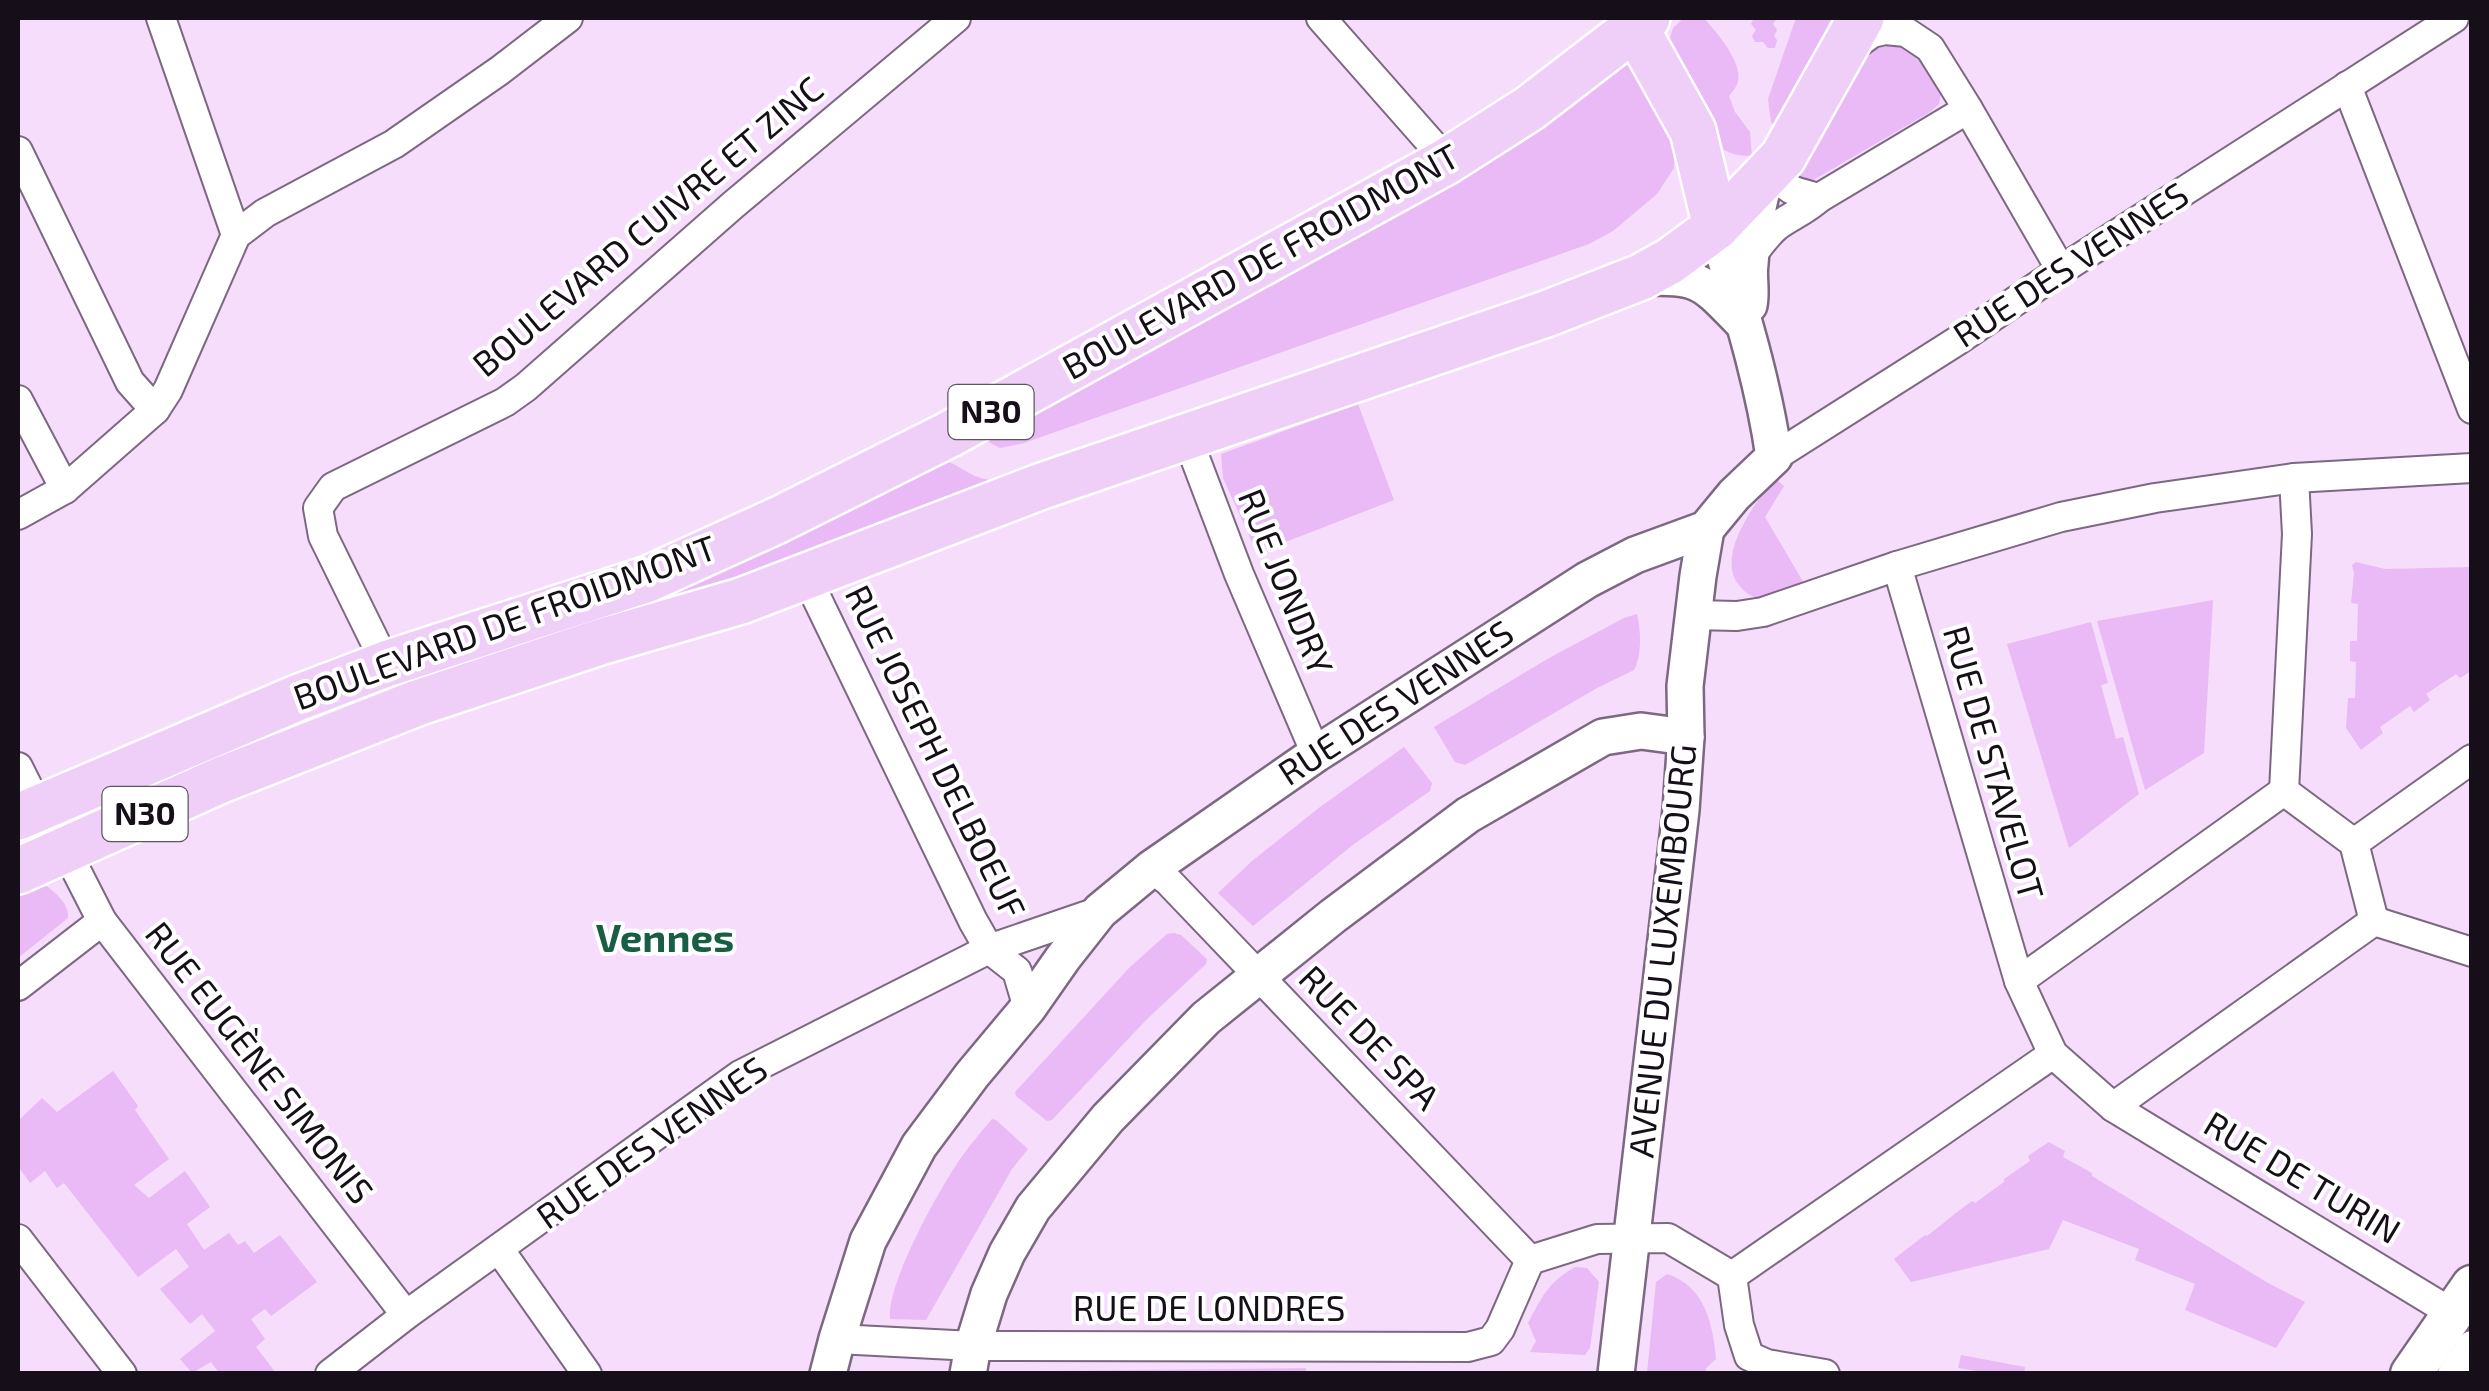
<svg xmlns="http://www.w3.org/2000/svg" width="2489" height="1391" viewBox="0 0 2489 1391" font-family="'Exo 2',sans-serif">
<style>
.green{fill:#e9baf5}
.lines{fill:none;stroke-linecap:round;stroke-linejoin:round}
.minor-casing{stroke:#7d6882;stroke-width:32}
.tertiary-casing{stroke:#7d6882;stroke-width:40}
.secondary-casing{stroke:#7d6882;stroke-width:45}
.primary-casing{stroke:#fff;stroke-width:50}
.minor{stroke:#fff;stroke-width:28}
.tertiary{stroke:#fff;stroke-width:35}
.secondary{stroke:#fff;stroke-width:40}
.primary{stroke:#efcff8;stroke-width:45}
.labels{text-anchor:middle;stroke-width:8;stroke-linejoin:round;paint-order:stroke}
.shield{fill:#fff;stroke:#5c565d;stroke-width:2.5}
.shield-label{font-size:32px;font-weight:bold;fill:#160e18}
.street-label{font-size:35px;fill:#160e18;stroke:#fff}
.quarter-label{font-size:40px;font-weight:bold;fill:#195e44;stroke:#fff}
</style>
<rect width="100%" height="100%" fill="#f5ddfb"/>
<g class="green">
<path d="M1684,18h20c12,14 39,44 34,64 -2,6 -6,10 -9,14l6,16 15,20 2,24c-17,0 -28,-4 -41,-15l-43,-96 5,-17z"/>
<polygon points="1754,18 1777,18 1773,24 1777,30 1774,36 1777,40 1775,48 1768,48 1763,42 1755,42 1752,36 1756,30 1751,24"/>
<polygon points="1796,18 1833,18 1801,80 1784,135 1771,122 1768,99"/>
<path d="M1885,40c35,12 37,22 56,52l-2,12 -9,8 -115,67 -8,4h-9l-5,-15 68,-116z"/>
<polygon points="1627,50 1676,140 1674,168 1657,194 1613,231 1589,244 1024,443 1000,448 979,437"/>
<polygon points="1358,404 1394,500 1257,553 1223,478 1221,454"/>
<path d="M1245,405l-660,227 -7,-18 363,-155c27,9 28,21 61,22z"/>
<path d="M1775,479l9,7 -19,31 40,68c-13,4 -33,15 -46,13 -8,-1 -15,-6 -20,-13 -24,-29 16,-83 36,-106z"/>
<polygon points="2356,562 2385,569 2472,567 2471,671 2460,678 2456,674 2426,694 2430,700 2414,712 2410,706 2380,727 2383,733 2361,750 2346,728 2348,698 2355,698 2356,662 2350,661 2350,641 2357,641 2358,604 2351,603 2354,573 2352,565"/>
<polygon points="2213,600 2204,753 2145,790 2097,621"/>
<path d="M1637,614c4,17 5,41 -3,56l-37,18 -132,77 -10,-3 -21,-35 115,-69 75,-40z"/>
<polygon points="2091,622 2108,683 2101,685 2116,739 2123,737 2139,794 2069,848 2007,644"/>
<polygon points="1404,747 1432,783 1430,791 1354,844 1253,926 1218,893 1252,861 1320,807"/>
<path d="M46,886c11,7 23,19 22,32l-50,40v-62l16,-8z"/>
<polygon points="1174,933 1181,935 1207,959 1206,964 1146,1020 1052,1120 1047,1121 1016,1096 1015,1092 1129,968 1167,934"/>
<polygon points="113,1071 138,1106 135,1110 169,1159 134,1185 149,1198 185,1171 210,1207 187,1224 204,1250 229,1233 238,1245 245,1241 254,1253 280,1235 317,1282 271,1316 265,1309 251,1319 265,1339 256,1347 276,1373 219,1373 211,1362 192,1373 180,1359 215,1331 202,1314 190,1324 160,1289 189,1267 176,1249 138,1277 64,1183 57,1188 45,1171 30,1183 18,1166 18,1121 42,1098 57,1112"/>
<path d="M992,1119l4,1 32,29 -16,20 -86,151 -36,-1c-4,-34 48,-127 68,-157 10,-15 22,-29 34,-43z"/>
<path d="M2049,1142l16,9 -2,6 29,16v3l176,107 37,19 -29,46 -91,-38 10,-26 -60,-24 4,-11 -76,-29 -14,29 -138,33 -17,-23 31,-24 2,1c17,-13 28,-23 45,-35l3,2 29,-21v-3l26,-18 -2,-5z"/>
<path d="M1575,1267l12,1 12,14 -9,66 -5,7 -55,-3 6,-11 -8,-18c15,-28 19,-39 47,-56z"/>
<path d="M1667,1274c38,12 46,50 49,85l-10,9v5h-59l9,-91z"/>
<polygon points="1961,1355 2025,1367 2024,1373 1989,1373 1958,1368"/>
<polygon points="1306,1368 1306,1374 1017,1373 1054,1371"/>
</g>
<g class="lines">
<defs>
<g id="minor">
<polyline points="161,18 236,235"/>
<polyline points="1321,18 1447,161"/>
<polyline points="1850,49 1872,33 1885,30 1906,32 1930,48 1968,109 2061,270"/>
<polyline points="2347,86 2472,409"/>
<polyline points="18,151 130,382 155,410"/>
<path d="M1783,157c-4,35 7,33 36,41"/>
<path d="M1750,258c8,-11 16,-23 27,-32 14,-10 29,-16 42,-28l149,-89"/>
<polyline points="18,400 65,489"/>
<polyline points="1187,437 1239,574 1316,754"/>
<polyline points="1774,457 1957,341 2061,270 2454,18"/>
<polyline points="18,515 65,489 155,410 168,390 236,235 265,213 394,144 499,71 568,18"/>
<polyline points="1897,566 2019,981 2053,1054 2113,1107 2452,1313"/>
<polyline points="806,576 973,921 989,949 1017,971 1028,1008"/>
<polyline points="1693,615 1737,616 1763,612 1897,566 2061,517 2155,498 2294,478 2472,468"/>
<polyline points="386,664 323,536 318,508 333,487 505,402 526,387 733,205 956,18"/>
<polyline points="18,767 38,807"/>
<polyline points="2284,791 2297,534 2294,478"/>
<polyline points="2284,791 2354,843 2374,921"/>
<polyline points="2354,843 2472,759"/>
<polyline points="69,847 77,872 102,921 406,1315"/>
<polyline points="1152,868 1169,882 1530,1260"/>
<polyline points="2374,921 2472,952"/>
<polyline points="2019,981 2284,791"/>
<polyline points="18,986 102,921"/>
<polyline points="2113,1107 2374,921"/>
<polyline points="18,1239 122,1374"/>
<polyline points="499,1249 587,1374"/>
<polyline points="1530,1260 1597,1239 1668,1238 1732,1276 1739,1325 1749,1356 1767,1364 1825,1374"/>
<polyline points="1732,1276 2053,1054"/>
<polyline points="837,1339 973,1346 1468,1347 1491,1341 1500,1329 1530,1260"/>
<polyline points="330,1374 406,1315 740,1075 989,949 1100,911"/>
<polyline points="2452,1374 2472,1345"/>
</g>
<g id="tertiary">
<path d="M1641,277c60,0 59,2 100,44"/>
<path d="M1749,305c3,-14 -1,-27 1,-41 2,-31 8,-60 16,-90"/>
<path d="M828,1374l9,-35 31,-98 51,-95 53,-71 56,-67 35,-50 37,-47 52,-43 164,-114 271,-174 48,-25 71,-26 28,-34 40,-38c-11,-78 -36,-155 -58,-230"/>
<polyline points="968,1374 973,1346 989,1294 1007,1253 1033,1208 1108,1118 1206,1018 1333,916 1468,815 1603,737 1641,731 1686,737"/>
<polyline points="1616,1374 1681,810 1686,737 1685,686 1698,576 1706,529"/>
</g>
<polyline id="secondary" points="2411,1374 2472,1286"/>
<g id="primary">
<polyline points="1635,27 1693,131 1716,227"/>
<polyline points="18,817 297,698 386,664 648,579 778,520 948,435 1447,161 1530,108 1647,18"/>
<polyline points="18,871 221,780 417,703 600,642 741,601 1042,486 1546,314 1641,277 1670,261 1716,227 1783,157 1861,18"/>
</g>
</defs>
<use href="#minor" class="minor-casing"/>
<use href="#tertiary" class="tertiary-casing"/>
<use href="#secondary" class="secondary-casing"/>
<use href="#primary" class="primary-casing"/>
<use href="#minor" class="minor"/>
<use href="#tertiary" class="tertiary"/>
<use href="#secondary" class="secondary"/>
<use href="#primary" class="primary"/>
</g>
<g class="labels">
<g class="shield">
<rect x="948.5" y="385" width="85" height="54" rx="8"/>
<rect x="102.5" y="787" width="85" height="54" rx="8"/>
</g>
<g class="shield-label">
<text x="991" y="423">N30</text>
<text x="145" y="825">N30</text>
</g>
<g class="street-label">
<text transform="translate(648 227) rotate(-40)" y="12">BOULEVARD CUIVRE ET ZINC</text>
<text transform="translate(1261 262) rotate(-29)" y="12">BOULEVARD DE FROIDMONT</text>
<text transform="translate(2071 265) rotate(-33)" y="12">RUE DES VENNES</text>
<text transform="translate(1285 582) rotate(68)" y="12">RUE JONDRY</text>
<text transform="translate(505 623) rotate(-20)" y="12">BOULEVARD DE FROIDMONT</text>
<text transform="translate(1396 703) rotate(-33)" y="12">RUE DES VENNES</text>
<text transform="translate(935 752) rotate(64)" y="12">RUE JOSEPH DELBOEUF</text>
<text transform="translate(1993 763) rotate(74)" y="12">RUE DE STAVELOT</text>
<text transform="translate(1663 951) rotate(-84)" y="12">AVENUE DU LUXEMBOURG</text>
<text transform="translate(1369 1038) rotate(46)" y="12">RUE DE SPA</text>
<text transform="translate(259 1063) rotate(52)" y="12">RUE EUGÈNE SIMONIS</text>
<text transform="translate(652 1143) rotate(-35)" y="12">RUE DES VENNES</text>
<text transform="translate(2302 1178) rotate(31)" y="12">RUE DE TURIN</text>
<text x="1209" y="1321">RUE DE LONDRES</text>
</g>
<g class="quarter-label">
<text x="665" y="952">Vennes</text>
</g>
</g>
<rect width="2489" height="1391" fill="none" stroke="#160e18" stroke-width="40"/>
</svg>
